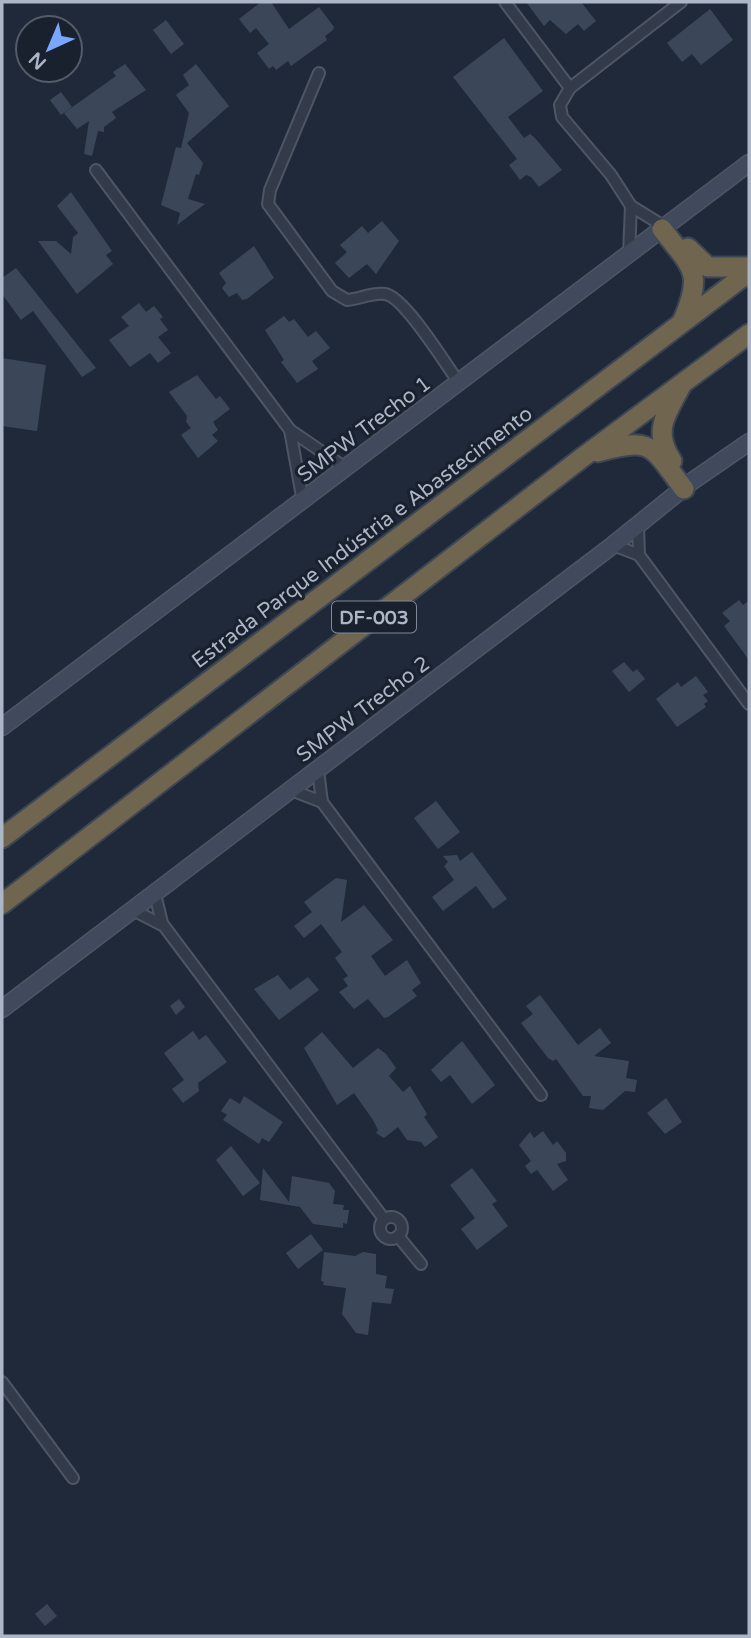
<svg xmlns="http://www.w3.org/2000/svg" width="751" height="1638" viewBox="0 0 751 1638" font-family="'Varela Round',sans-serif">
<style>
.building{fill:#3b4759}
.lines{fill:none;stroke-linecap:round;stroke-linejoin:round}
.street-casing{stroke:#4d5664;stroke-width:14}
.secondary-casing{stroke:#4d5664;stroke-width:19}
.highway-casing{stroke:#3d4654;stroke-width:23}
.street{stroke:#333b4a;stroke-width:10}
.secondary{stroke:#414a5d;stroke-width:16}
.highway{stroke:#70654f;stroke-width:19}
.labels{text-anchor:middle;stroke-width:6;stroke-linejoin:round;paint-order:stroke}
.shield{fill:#19202e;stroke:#818998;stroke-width:2}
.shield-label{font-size:19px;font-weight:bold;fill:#adb6c6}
.street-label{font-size:21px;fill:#adb6c6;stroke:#19202e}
</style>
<rect width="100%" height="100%" fill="#1f2939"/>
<g class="building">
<polygon points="261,2 271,2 289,29 319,7 334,27 333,30 325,36 327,40 291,66 288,61 276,70 273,66 269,69 257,53 269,44 256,28 250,33 239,19"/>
<polygon points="526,2 581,2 596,21 584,31 578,24 566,34 550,20 544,26"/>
<polygon points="710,9 733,40 701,65 692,54 682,62 667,43"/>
<polygon points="166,20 184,44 171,54 153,30"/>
<polygon points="504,38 543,91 508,117 524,138 530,134 535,138 562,170 539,187 531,177 526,175 520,180 509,165 517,159 453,77"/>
<polygon points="125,64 146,90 112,112 116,118 104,127 104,132 98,131 92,156 84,154 89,121 77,129 64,113 116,76 113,72"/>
<polygon points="196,64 229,106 187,143 203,163 199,175 196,174 188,199 205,204 177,225 180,213 161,205 176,147 181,148 189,113 176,95 189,85 183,75"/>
<polygon points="61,92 72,107 61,115 50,100"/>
<polygon points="71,192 112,251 106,255 113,264 77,294 38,241 56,241 71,254 73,237 78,233 57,206"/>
<polygon points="382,221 399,241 376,274 367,264 349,278 335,263 347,252 340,245 362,226 368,233"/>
<polygon points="254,246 274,278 247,299 242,300 237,293 229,297 222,288 226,283 219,273"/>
<polygon points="16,268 96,368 82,377 33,311 21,320 2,294 2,278"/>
<polygon points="139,303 146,312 154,306 163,317 160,319 168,330 158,337 171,353 158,363 150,353 130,367 109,340 129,326 121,317"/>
<polygon points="284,316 289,322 294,319 308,337 316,331 330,348 312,361 318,369 297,383 281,362 284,360 265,330"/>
<polygon points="2,358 46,365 37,431 2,426"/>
<polygon points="197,375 216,399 220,396 230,409 213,422 218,430 212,435 218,441 198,458 181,435 191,428 186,422 187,416 169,392"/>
<polygon points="739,600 743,605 749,601 749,660 724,626 730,621 722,613"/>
<polygon points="624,662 633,672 637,669 645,679 629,692 612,671"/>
<polygon points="696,676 708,692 703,695 708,701 704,704 706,707 677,727 656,699 678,682 681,687"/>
<polygon points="436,801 460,832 438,849 414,818"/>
<polygon points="472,852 507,899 493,909 476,886 443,911 432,897 454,880 444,866 448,862 443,856 457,855 460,861"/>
<polygon points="336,878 347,880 341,922 364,905 393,940 371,956 385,976 407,960 421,983 412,990 417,996 388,1017 384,1018 368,999 354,1009 339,992 348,986 343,979 348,976 335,958 342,952 321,924 304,938 294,926 312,912 304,902"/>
<polygon points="278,975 290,990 308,977 319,990 279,1020 254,989"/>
<polygon points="540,995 578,1045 600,1028 611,1043 594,1056 629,1061 626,1078 637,1080 635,1092 625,1091 603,1110 589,1108 591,1096 583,1096 556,1059 553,1061 548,1058 521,1023 533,1014 526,1006"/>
<polygon points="179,999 185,1007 176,1015 170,1006"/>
<polygon points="193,1031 199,1040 206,1035 227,1062 198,1083 199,1091 183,1103 172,1089 184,1080 164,1053"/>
<polygon points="322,1032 353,1068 378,1048 386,1054 396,1068 389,1076 403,1092 410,1086 427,1114 424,1117 438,1137 425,1147 421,1142 407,1140 398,1127 384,1138 376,1133 378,1130 373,1120 354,1093 337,1105 304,1048"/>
<polygon points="462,1041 495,1085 472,1104 450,1075 441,1082 431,1070"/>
<polygon points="244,1096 283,1122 269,1142 262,1138 259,1144 223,1120 227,1115 221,1111 230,1098 240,1104"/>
<polygon points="666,1098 682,1122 665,1134 647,1113"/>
<polygon points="543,1131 553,1145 557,1141 566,1153 566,1161 557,1164 568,1180 553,1191 537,1170 531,1174 525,1166 531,1161 519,1145 530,1132 534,1138"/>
<polygon points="231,1146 260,1183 243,1196 216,1160"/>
<polygon points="263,1168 289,1202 292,1176 329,1183 335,1191 333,1204 344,1205 343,1210 349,1210 347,1224 343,1223 343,1228 313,1224 300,1207 260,1200"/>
<polygon points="472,1168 497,1201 492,1204 508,1226 477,1250 461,1229 475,1218 450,1185"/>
<polygon points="311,1234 323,1250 298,1269 286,1253"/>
<polygon points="324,1252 355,1256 363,1252 376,1254 376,1274 387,1276 385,1288 394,1289 391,1304 372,1302 368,1335 356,1333 342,1314 346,1288 323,1285 324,1282 321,1281"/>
<polygon points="47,1604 57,1616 45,1626 35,1614"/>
</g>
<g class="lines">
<defs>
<g id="street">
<polyline points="505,2 570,88 560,105 562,117 611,175 631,206 665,227"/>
<path d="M319,73l-49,117 -2,14 64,87 15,9c13,-1 26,-8 38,-6 19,2 62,72 74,89"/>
<polyline points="570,88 681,2"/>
<polyline points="96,170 290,430 347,469"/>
<polyline points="629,254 631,206"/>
<polyline points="290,430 303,502"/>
<polyline points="638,526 639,555"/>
<polyline points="613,545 639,555 749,704"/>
<polyline points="318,770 322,802"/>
<polyline points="291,790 322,802 541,1095"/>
<polyline points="155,894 162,923"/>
<polyline points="133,910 164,926 384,1219"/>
<circle cx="391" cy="1228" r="11"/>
<polyline points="398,1236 421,1264"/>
<polyline points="2,1382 73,1478"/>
</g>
<g id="secondary">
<polyline points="2,727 749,163"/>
<polyline points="2,1009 613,545 691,482 749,442"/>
</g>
<g id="highway">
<path d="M662,229c30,39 42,42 21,91"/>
<polyline points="688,248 708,267 749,267"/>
<path d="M598,452c55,-16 53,-6 86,37"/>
<path d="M672,461c-20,-31 -6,-46 9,-75"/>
<polyline points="2,838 749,272"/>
<polyline points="2,904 583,457 749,334"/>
</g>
</defs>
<use href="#street" class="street-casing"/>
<use href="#secondary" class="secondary-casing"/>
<use href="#highway" class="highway-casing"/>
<use href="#street" class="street"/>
<use href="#secondary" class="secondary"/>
<use href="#highway" class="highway"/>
</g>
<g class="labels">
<rect class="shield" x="332" y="601.5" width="84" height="31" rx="5"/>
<g class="shield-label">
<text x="374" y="624">DF-003</text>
</g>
<g class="street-label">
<text transform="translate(364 429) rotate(-37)" y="7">SMPW Trecho 1</text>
<text transform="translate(362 537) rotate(-37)" y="7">Estrada Parque Indústria e Abastecimento</text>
<text transform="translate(363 709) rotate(-37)" y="7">SMPW Trecho 2</text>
</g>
</g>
<rect width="751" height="1638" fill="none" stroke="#adb6c6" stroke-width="7"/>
<g transform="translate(49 49) rotate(224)"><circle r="33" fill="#19202e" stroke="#545c6b" stroke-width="2"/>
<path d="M0-5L12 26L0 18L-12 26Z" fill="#7aa7fe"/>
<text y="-10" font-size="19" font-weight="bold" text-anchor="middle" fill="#adb6c6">N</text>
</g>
</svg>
